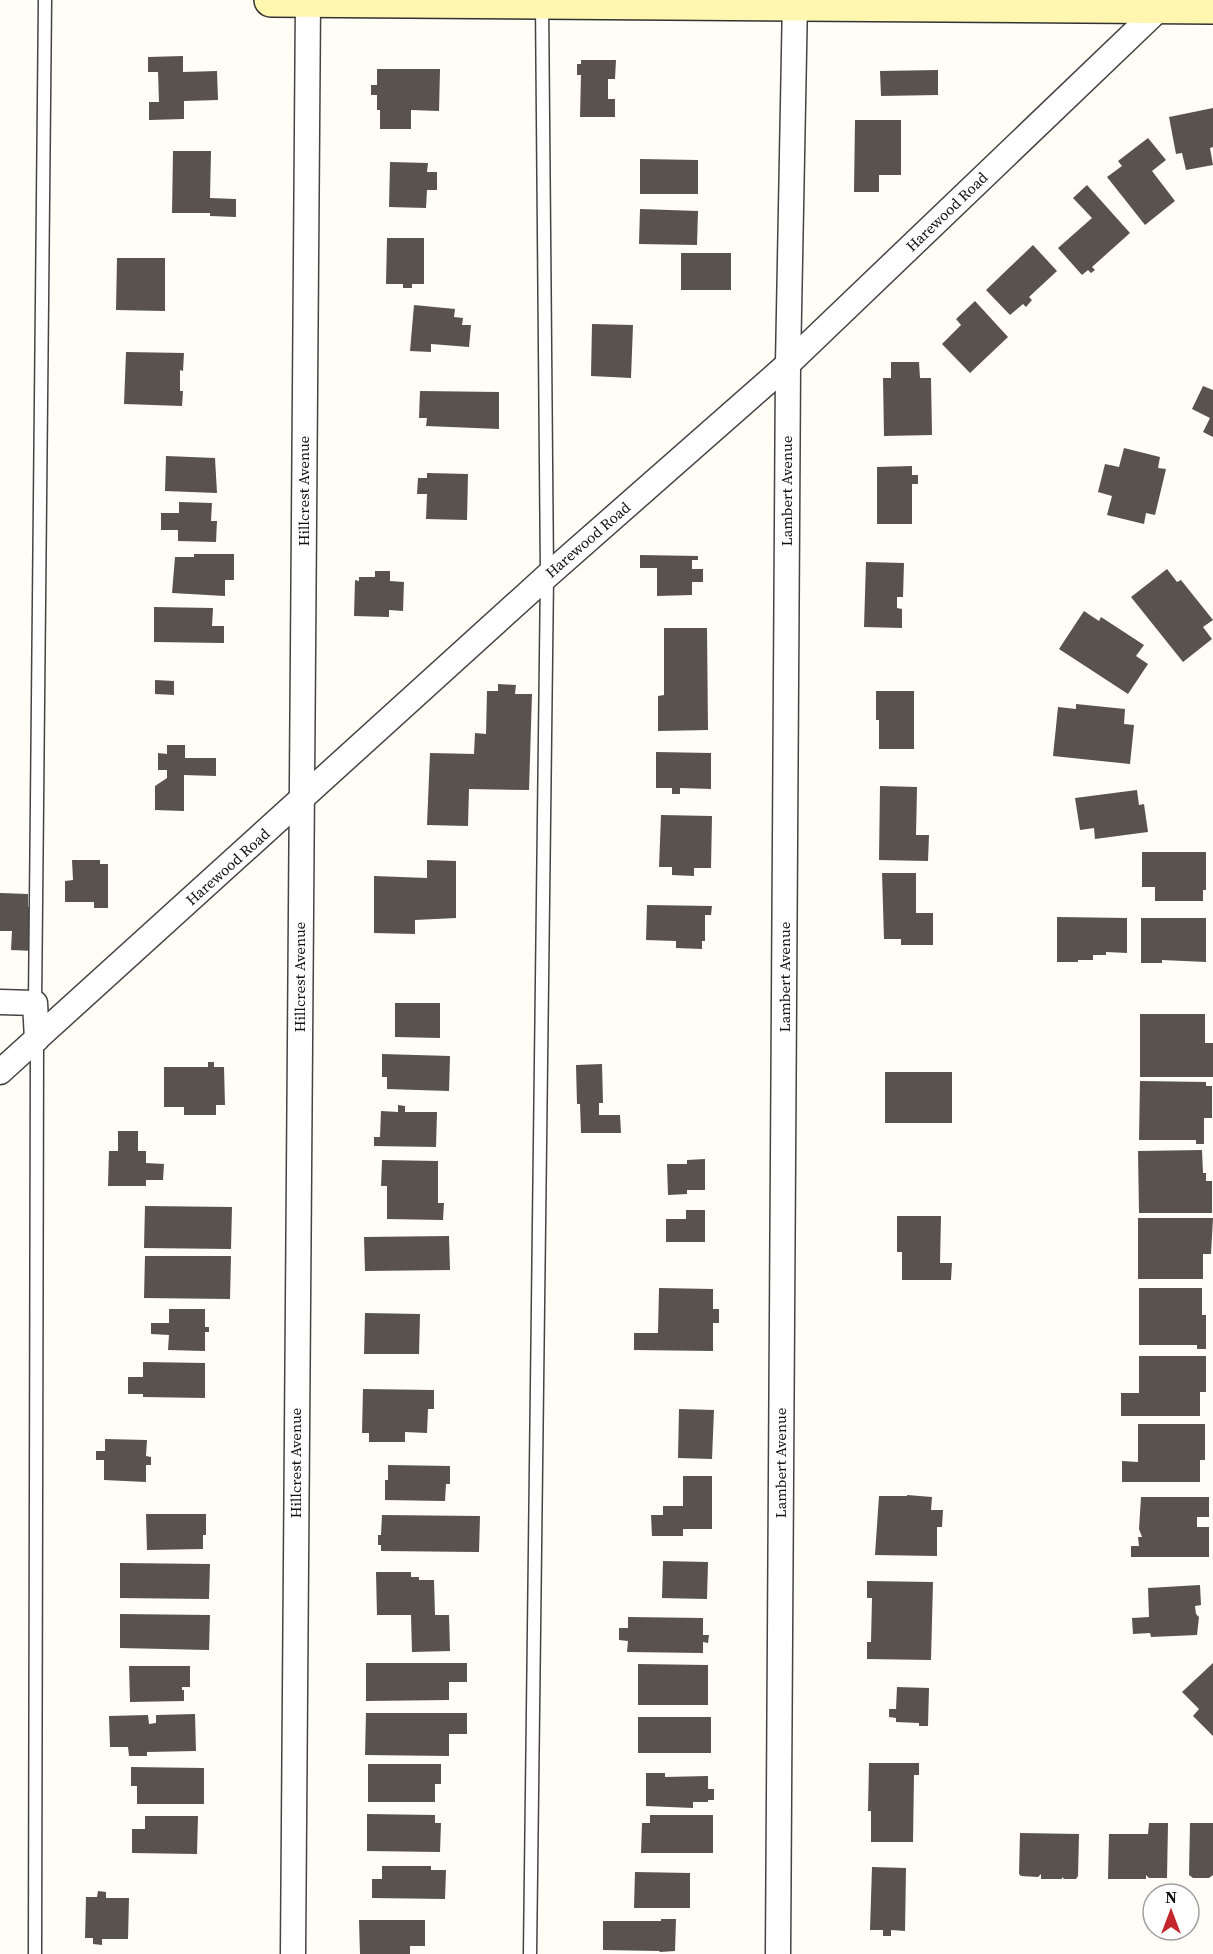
<svg xmlns="http://www.w3.org/2000/svg" width="1213" height="1954" viewBox="0 0 1213 1954" font-family="'Source Serif 4',serif">
<style>
.building{fill:#5a524d}
.lines{fill:none;stroke-linecap:round;stroke-linejoin:round}
.lane-casing{stroke:#444;stroke-width:15}
.street-casing{stroke:#444;stroke-width:27}
.secondary-casing{stroke:#333;stroke-width:36}
.lane{stroke:#fff;stroke-width:12}
.street{stroke:#fff;stroke-width:24}
.secondary{stroke:#fff6b0;stroke-width:33}
.labels{text-anchor:middle;stroke-width:6;stroke-linejoin:round;paint-order:stroke}
.street-label{font-size:15px;fill:#111;stroke:#fff}
</style>
<rect width="100%" height="100%" fill="#fffdf5"/>
<g class="building">
<polygon points="183,56 183,72 217,71 218,100 184,101 184,119 149,120 149,102 159,102 158,72 148,72 148,57"/>
<polygon points="581,60 616,60 615,79 608,79 608,99 615,99 615,117 580,117 581,75 577,75 577,64 581,64"/>
<polygon points="377,69 440,69 439,111 411,110 411,129 380,129 380,110 377,110 377,95 371,95 371,85 377,85"/>
<polygon points="938,70 938,95 881,96 880,71"/>
<polygon points="1213,108 1213,147 1210,148 1213,165 1186,170 1182,153 1176,154 1169,117"/>
<polygon points="855,120 901,120 901,175 879,175 879,192 854,192"/>
<polygon points="1148,138 1166,160 1152,171 1175,201 1145,225 1107,177 1122,166 1118,161"/>
<polygon points="173,151 211,151 210,198 236,199 236,217 210,216 210,213 172,213"/>
<polygon points="640,159 698,160 698,194 640,194"/>
<polygon points="390,162 428,163 427,172 437,172 437,190 427,190 426,208 389,207"/>
<polygon points="1087,185 1130,233 1092,267 1095,270 1091,273 1088,270 1082,275 1058,248 1092,218 1073,198"/>
<polygon points="640,209 698,211 697,245 639,244"/>
<polygon points="387,238 424,238 424,284 412,284 412,288 403,288 403,284 386,284"/>
<polygon points="1033,245 1057,271 1029,297 1032,300 1026,307 1023,304 1010,315 986,290"/>
<rect x="681" y="253" width="50" height="37"/>
<polygon points="117,258 165,258 165,311 116,310"/>
<polygon points="975,301 1008,337 970,373 942,344 961,325 956,319"/>
<polygon points="414,305 455,309 454,317 463,318 462,325 471,325 469,347 431,344 431,352 410,351"/>
<polygon points="592,324 633,325 631,378 591,376"/>
<polygon points="126,352 184,353 183,371 180,370 180,391 183,391 182,406 124,404"/>
<polygon points="891,362 919,362 920,378 931,378 932,435 884,436 883,378 891,378"/>
<polygon points="1203,386 1213,390 1213,437 1203,432 1210,418 1192,409"/>
<polygon points="420,391 499,392 499,429 426,426 427,418 419,418"/>
<polygon points="1124,448 1160,457 1158,468 1166,469 1155,515 1146,513 1144,524 1107,515 1112,496 1098,492 1105,464 1119,467"/>
<polygon points="166,456 215,458 217,493 165,491"/>
<polygon points="912,466 912,475 918,475 918,484 912,484 912,524 877,524 877,467"/>
<polygon points="427,473 468,474 467,520 426,519 427,494 417,494 418,478 427,478"/>
<polygon points="179,502 212,503 211,521 217,521 216,542 178,541 178,530 161,530 161,513 179,513"/>
<polygon points="194,554 234,554 234,580 225,580 225,596 172,593 175,557 194,557"/>
<polygon points="640,555 698,556 698,560 692,560 692,569 703,569 703,582 692,582 692,595 657,596 657,568 640,568"/>
<polygon points="866,562 904,563 903,597 897,597 897,608 902,609 902,628 864,627"/>
<polygon points="1167,569 1177,582 1181,580 1213,620 1203,627 1212,639 1183,662 1131,597"/>
<polygon points="375,571 390,571 390,581 404,582 403,611 389,610 389,617 354,616 355,580 359,581 359,577 375,577"/>
<polygon points="154,607 213,608 212,626 224,626 224,643 154,642"/>
<polygon points="1084,611 1099,621 1101,617 1144,645 1136,656 1148,664 1128,694 1059,649"/>
<polygon points="664,628 707,628 708,730 658,731 658,696 664,695"/>
<polygon points="155,680 174,681 174,695 155,694"/>
<polygon points="498,684 516,685 515,694 532,694 529,790 469,789 468,826 427,825 430,753 474,754 475,733 486,734 487,691 498,691"/>
<polygon points="876,691 914,691 914,749 879,749 879,720 876,720"/>
<polygon points="1076,704 1125,709 1124,724 1134,725 1130,764 1053,756 1058,707 1076,709"/>
<polygon points="167,745 185,745 185,758 216,758 216,776 184,775 184,811 155,810 155,786 167,778 167,770 158,770 158,753 167,754"/>
<polygon points="656,752 711,753 711,789 680,788 680,794 672,794 672,788 656,788"/>
<polygon points="880,786 917,787 916,835 929,835 928,861 879,860"/>
<polygon points="1137,790 1139,805 1144,804 1148,832 1095,839 1094,828 1080,830 1075,798"/>
<polygon points="661,815 712,816 711,868 694,868 694,876 672,875 672,867 659,867"/>
<polygon points="1142,852 1206,852 1206,890 1203,890 1203,901 1155,901 1155,887 1142,887"/>
<polygon points="72,860 100,860 100,864 108,864 108,908 94,908 94,902 65,902 65,881 73,880"/>
<polygon points="427,860 456,861 456,918 415,920 415,934 374,933 374,876 427,878"/>
<polygon points="882,873 916,873 916,913 933,913 933,945 901,945 901,939 884,939"/>
<polygon points="0,893 28,894 28,907 35,907 34,951 11,950 12,931 0,931"/>
<polygon points="647,905 712,906 711,915 705,915 705,941 702,941 702,949 676,948 676,941 646,940"/>
<polygon points="1057,917 1127,918 1127,953 1106,952 1106,955 1093,955 1093,960 1078,960 1078,962 1057,962"/>
<polygon points="1141,918 1206,918 1206,962 1162,960 1162,963 1141,963"/>
<polygon points="395,1003 440,1003 440,1038 395,1037"/>
<polygon points="1140,1014 1205,1014 1205,1043 1213,1043 1213,1077 1140,1077"/>
<polygon points="382,1054 450,1056 449,1091 387,1089 387,1077 382,1077"/>
<polygon points="208,1062 214,1062 214,1067 224,1067 225,1105 216,1105 216,1115 184,1115 184,1107 164,1107 164,1067 208,1067"/>
<polygon points="602,1064 603,1103 599,1103 599,1115 620,1115 621,1133 581,1133 580,1104 577,1104 576,1065"/>
<rect x="885" y="1072" width="67" height="51"/>
<polygon points="1140,1081 1206,1082 1206,1086 1212,1086 1212,1118 1204,1118 1204,1144 1196,1144 1196,1140 1139,1140"/>
<polygon points="398,1105 405,1106 405,1112 437,1112 436,1147 374,1146 374,1137 380,1137 381,1111 398,1112"/>
<polygon points="118,1131 138,1131 138,1151 146,1151 146,1163 164,1164 163,1180 146,1180 146,1186 108,1186 109,1151 118,1151"/>
<polygon points="1202,1150 1203,1173 1206,1173 1206,1181 1212,1181 1212,1213 1139,1213 1138,1151"/>
<polygon points="705,1159 705,1190 687,1190 687,1194 668,1195 667,1164 687,1164 687,1160"/>
<polygon points="382,1160 438,1161 438,1203 444,1203 443,1220 387,1219 387,1186 381,1186"/>
<polygon points="145,1206 232,1207 231,1249 144,1248"/>
<polygon points="686,1210 705,1210 705,1242 666,1242 666,1219 686,1219"/>
<polygon points="897,1216 941,1216 940,1263 952,1263 951,1280 902,1280 902,1252 897,1252"/>
<polygon points="1138,1218 1213,1218 1211,1254 1203,1254 1203,1279 1138,1279"/>
<polygon points="449,1236 450,1270 365,1271 364,1237"/>
<polygon points="145,1256 231,1256 230,1299 144,1298"/>
<polygon points="659,1288 713,1289 713,1309 719,1309 719,1323 713,1323 713,1351 634,1350 634,1333 658,1333"/>
<polygon points="1139,1288 1202,1288 1202,1315 1206,1315 1206,1349 1197,1349 1197,1345 1139,1345"/>
<polygon points="169,1309 205,1309 205,1327 209,1327 209,1332 205,1332 205,1351 168,1350 169,1335 151,1334 151,1323 169,1323"/>
<polygon points="365,1313 420,1314 419,1354 364,1354"/>
<polygon points="1139,1356 1206,1356 1206,1392 1200,1392 1200,1416 1121,1416 1121,1393 1139,1393"/>
<polygon points="143,1362 205,1363 205,1398 143,1397 143,1394 128,1394 128,1377 143,1377"/>
<polygon points="363,1389 434,1390 434,1409 428,1409 427,1433 405,1432 405,1442 369,1442 369,1433 362,1433"/>
<polygon points="679,1409 714,1410 712,1459 678,1458"/>
<polygon points="1138,1424 1205,1424 1205,1460 1200,1460 1200,1482 1122,1482 1122,1461 1138,1462"/>
<polygon points="105,1439 147,1440 146,1456 151,1457 151,1465 146,1465 146,1482 104,1480 104,1460 96,1460 96,1451 105,1451"/>
<polygon points="388,1465 450,1466 450,1484 446,1484 445,1501 385,1500 385,1480 388,1480"/>
<polygon points="683,1476 712,1476 712,1529 683,1529 683,1536 652,1536 651,1515 663,1515 663,1506 683,1506"/>
<polygon points="907,1495 932,1497 931,1510 943,1510 942,1527 937,1527 937,1556 875,1555 879,1496 907,1496"/>
<polygon points="1141,1497 1209,1497 1209,1517 1197,1517 1197,1527 1209,1527 1209,1557 1131,1557 1131,1546 1139,1546 1138,1537 1142,1537 1139,1529"/>
<polygon points="146,1514 206,1514 206,1535 203,1535 203,1549 147,1550"/>
<polygon points="382,1515 480,1516 479,1552 381,1551 381,1545 378,1545 378,1535 381,1535"/>
<polygon points="663,1561 708,1562 707,1599 662,1598"/>
<polygon points="120,1563 210,1564 209,1599 120,1598"/>
<polygon points="376,1572 411,1572 411,1577 419,1577 419,1580 434,1580 435,1615 449,1615 450,1651 412,1652 411,1615 377,1615"/>
<polygon points="867,1581 933,1582 931,1660 867,1659 867,1642 871,1642 872,1598 867,1598"/>
<polygon points="1200,1585 1201,1605 1195,1606 1196,1614 1199,1617 1197,1635 1151,1637 1150,1633 1133,1634 1132,1618 1149,1617 1148,1588"/>
<polygon points="120,1614 210,1615 209,1650 120,1648"/>
<polygon points="628,1617 703,1618 703,1635 709,1635 708,1643 703,1642 703,1653 627,1652 628,1641 619,1640 619,1628 628,1628"/>
<polygon points="366,1663 467,1663 467,1682 449,1682 449,1700 366,1701"/>
<polygon points="1213,1663 1213,1736 1193,1716 1199,1709 1182,1692"/>
<polygon points="638,1664 708,1665 708,1705 638,1705"/>
<polygon points="129,1666 190,1666 190,1687 182,1687 182,1690 184,1690 184,1701 130,1702"/>
<polygon points="897,1687 929,1688 928,1726 919,1726 919,1723 896,1722 896,1718 889,1717 889,1709 896,1709"/>
<polygon points="366,1713 467,1713 467,1734 449,1734 449,1756 365,1755"/>
<polygon points="195,1714 196,1751 147,1752 147,1756 129,1756 128,1747 110,1747 109,1716 148,1715 149,1724 156,1723 156,1715"/>
<rect x="638" y="1717" width="73" height="36"/>
<polygon points="869,1763 919,1763 919,1775 914,1775 913,1842 871,1842 871,1811 868,1811"/>
<polygon points="368,1764 441,1764 441,1784 435,1784 435,1802 368,1802"/>
<polygon points="131,1767 204,1768 204,1804 137,1804 137,1786 131,1786"/>
<polygon points="646,1773 665,1773 665,1777 708,1776 708,1789 714,1789 714,1800 708,1800 708,1802 693,1802 693,1808 646,1806"/>
<polygon points="367,1814 435,1815 435,1823 441,1823 440,1852 367,1851"/>
<polygon points="650,1815 713,1815 713,1853 641,1853 642,1823 650,1823"/>
<polygon points="145,1816 198,1816 197,1854 132,1853 132,1829 145,1829"/>
<polygon points="1149,1823 1168,1823 1167,1878 1149,1878 1146,1875 1146,1879 1108,1879 1109,1834 1148,1834"/>
<polygon points="1190,1823 1213,1823 1213,1875 1209,1878 1193,1878 1189,1875"/>
<polygon points="1020,1833 1079,1834 1078,1876 1076,1879 1064,1879 1062,1877 1062,1879 1041,1879 1041,1874 1038,1877 1021,1876 1019,1874"/>
<polygon points="382,1866 431,1866 431,1870 446,1870 445,1899 372,1898 372,1879 382,1879"/>
<polygon points="872,1867 906,1868 905,1931 891,1930 891,1936 883,1936 883,1930 870,1930"/>
<polygon points="635,1872 690,1873 690,1908 634,1908"/>
<polygon points="98,1891 106,1892 106,1898 129,1898 128,1939 102,1939 102,1945 93,1944 93,1938 85,1938 86,1897 97,1897"/>
<polygon points="661,1919 676,1919 675,1951 660,1952 659,1951 603,1950 603,1921 661,1921"/>
<polygon points="359,1920 425,1920 425,1946 410,1946 410,1954 360,1954"/>
</g>
<g class="lines">
<defs>
<g id="lane">
<polyline points="35,1003 45,0"/>
<polyline points="35,1954 37,1040"/>
<polyline points="530,1954 547,576 542,2"/>
</g>
<g id="street">
<polyline points="0,1002 35,1003 37,1039"/>
<polyline points="0,1072 547,576 788,364 1162,6"/>
<polyline points="293,1954 308,0"/>
<polyline points="778,1954 788,364 795,0"/>
</g>
<polyline id="secondary" points="271,0 1213,7"/>
</defs>
<use href="#lane" class="lane-casing"/>
<use href="#street" class="street-casing"/>
<use href="#secondary" class="secondary-casing"/>
<use href="#lane" class="lane"/>
<use href="#street" class="street"/>
<use href="#secondary" class="secondary"/>
</g>
<g class="labels">
<g class="street-label">
<text transform="translate(947 212) rotate(-44)" y="5">Harewood Road</text>
<text transform="translate(304 491) rotate(-90)" y="5">Hillcrest Avenue</text>
<text transform="translate(787 491) rotate(-90)" y="5">Lambert Avenue</text>
<text transform="translate(588 540) rotate(-41)" y="5">Harewood Road</text>
<text transform="translate(228 867) rotate(-42)" y="5">Harewood Road</text>
<text transform="translate(300 977) rotate(-90)" y="5">Hillcrest Avenue</text>
<text transform="translate(785 977) rotate(-90)" y="5">Lambert Avenue</text>
<text transform="translate(296 1463) rotate(-90)" y="5">Hillcrest Avenue</text>
<text transform="translate(781 1463) rotate(-90)" y="5">Lambert Avenue</text>
</g>
</g>
<g transform="translate(1171 1912)"><circle r="28" fill="#ffffff" stroke="#a0a0a0" stroke-width="1.5"/>
<path d="M0-4.5L10 22L0 15L-10 22Z" fill="#c4262e"/>
<text y="-9" font-size="16" font-weight="bold" text-anchor="middle" fill="#111111">N</text>
</g>
</svg>
